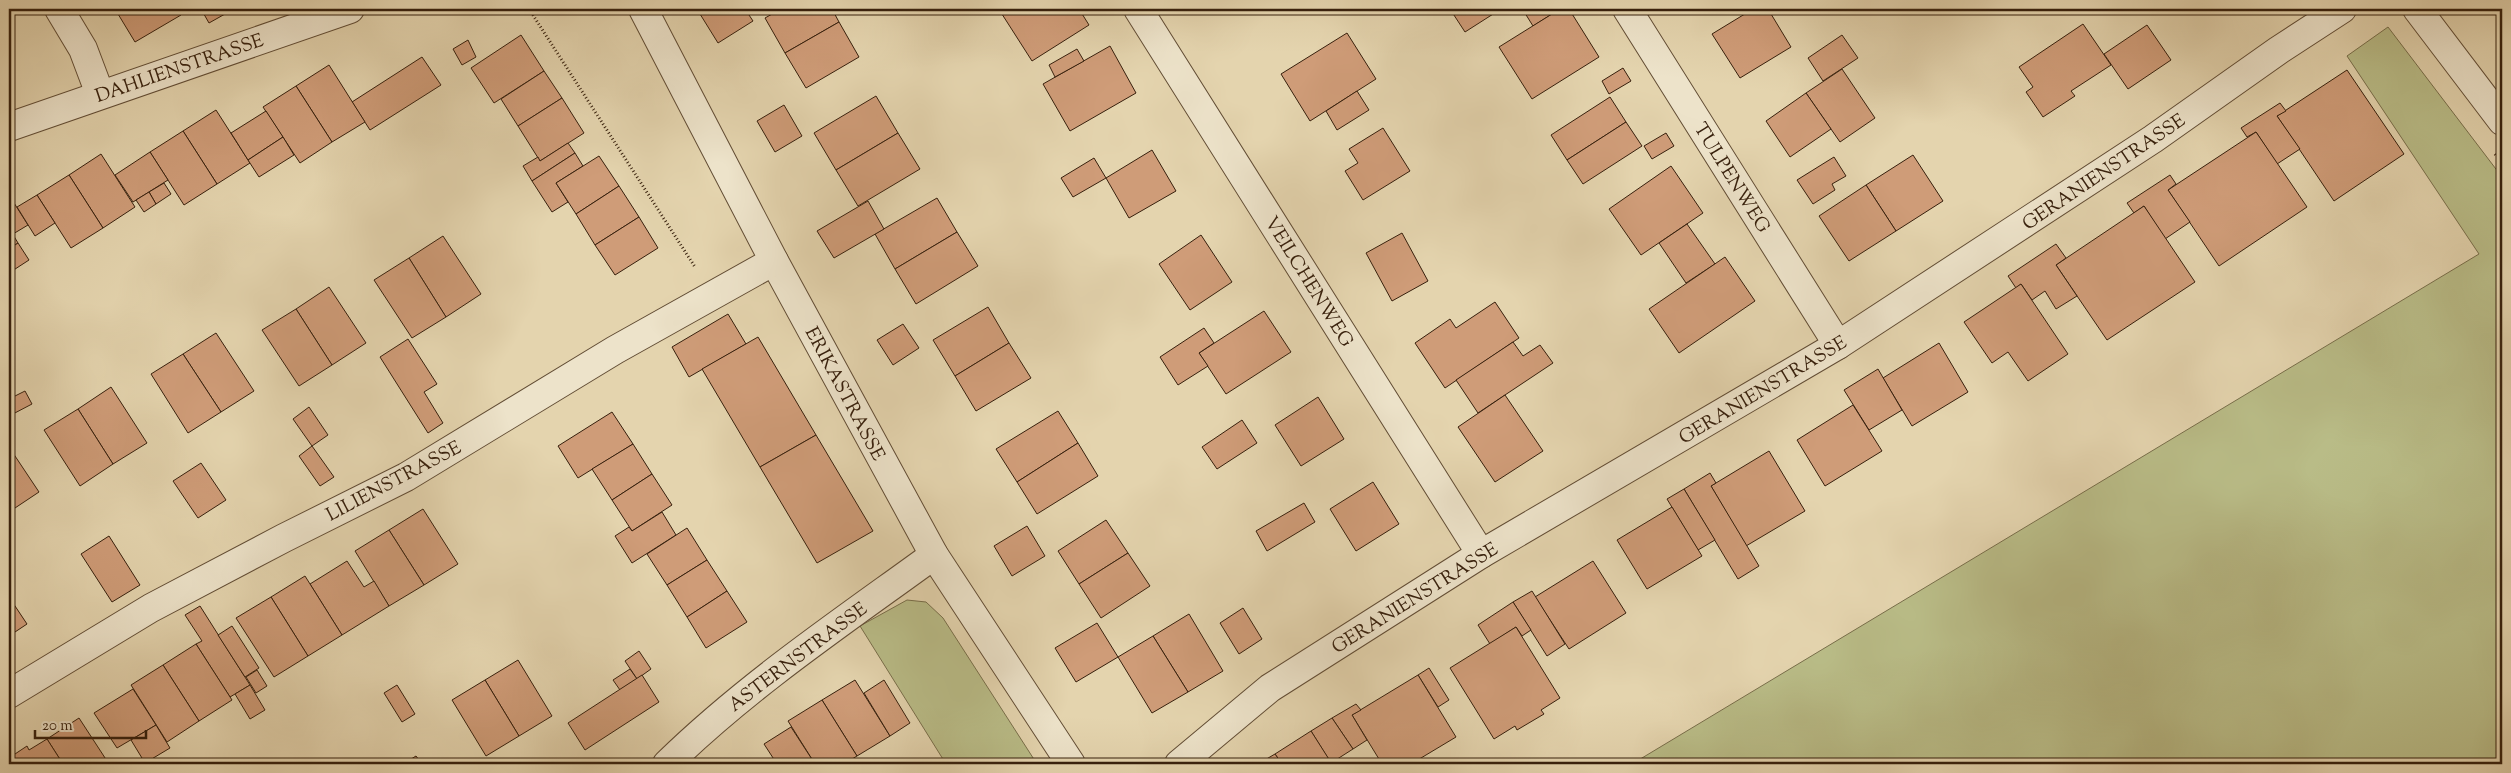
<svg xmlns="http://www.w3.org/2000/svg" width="2511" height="773" viewBox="0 0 2511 773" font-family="'Sorts Mill Goudy',serif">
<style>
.green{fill:#b9bc87;stroke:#786e4a}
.building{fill:#cf9c78;stroke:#37200d}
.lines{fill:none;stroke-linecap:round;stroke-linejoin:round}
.minor-casing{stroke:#624d35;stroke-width:30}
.tertiary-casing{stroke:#624d35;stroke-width:30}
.path{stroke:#37200d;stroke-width:3;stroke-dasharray:1 2.5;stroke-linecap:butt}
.minor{stroke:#ede3ca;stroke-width:28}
.tertiary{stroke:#ede3ca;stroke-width:28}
.labels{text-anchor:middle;stroke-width:5;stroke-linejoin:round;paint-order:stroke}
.street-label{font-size:19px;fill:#37200d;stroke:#ede3ca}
</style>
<rect width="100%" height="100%" fill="#e4d4ae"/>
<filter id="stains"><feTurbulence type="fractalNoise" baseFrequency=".004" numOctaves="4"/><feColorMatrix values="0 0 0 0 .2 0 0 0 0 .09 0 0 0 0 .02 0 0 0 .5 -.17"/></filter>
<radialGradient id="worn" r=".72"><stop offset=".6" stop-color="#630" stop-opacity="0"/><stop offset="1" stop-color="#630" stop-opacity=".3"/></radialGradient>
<g class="green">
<polygon points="2388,27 2502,177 2502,764 1632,764 2479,254 2347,56"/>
<polygon points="907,600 926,602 943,618 1037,764 946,764 860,626"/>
</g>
<g class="building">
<polygon points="115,9 177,9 181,15 135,42"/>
<polygon points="201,9 222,9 225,14 209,23"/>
<polygon points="709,9 745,9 753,21 718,43 700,14"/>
<polygon points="781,9 832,9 839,22 785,53 765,18"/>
<polygon points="1003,9 1079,9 1089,25 1032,61 1000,11"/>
<polygon points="1450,9 1501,9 1465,32"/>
<polygon points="1525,9 1560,9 1533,26 1523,10"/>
<polygon points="1560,9 1569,9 1599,57 1532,99 1499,47"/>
<polygon points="1753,9 1768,9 1791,47 1740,78 1712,34"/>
<polygon points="839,22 859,57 806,88 785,53"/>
<polygon points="2083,24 2111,65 2071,91 2075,96 2043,117 2026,92 2033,87 2019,67"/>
<polygon points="2147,25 2171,60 2128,89 2104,54"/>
<polygon points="1347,33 1376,79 1310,121 1281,74"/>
<polygon points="521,35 544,71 494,103 471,68"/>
<polygon points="1842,35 1858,58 1823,81 1808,58"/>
<polygon points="468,40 476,57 462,65 453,49"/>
<polygon points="1110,46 1136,93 1070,131 1043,84"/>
<polygon points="1077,49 1084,61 1055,77 1049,65"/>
<polygon points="422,57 441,85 370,130 352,102"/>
<polygon points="329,65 365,122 332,142 296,86"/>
<polygon points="1623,68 1631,81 1609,94 1602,81"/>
<polygon points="1842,69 1875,118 1840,142 1806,93"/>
<polygon points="2347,70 2404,154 2334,201 2277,116"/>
<polygon points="544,71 562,98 518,126 501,99"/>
<polygon points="296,86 332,142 300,163 263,107"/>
<polygon points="1357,91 1369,110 1337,130 1326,111"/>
<polygon points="1806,93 1831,129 1790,157 1766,121"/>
<polygon points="876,96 898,133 836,170 814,133"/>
<polygon points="1610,97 1626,122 1567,160 1551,135"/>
<polygon points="562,98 584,133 540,161 518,126"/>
<polygon points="2280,103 2286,111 2277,116 2300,149 2277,164 2256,132 2247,137 2241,128"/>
<polygon points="784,105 802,136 775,152 757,121"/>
<polygon points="216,110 250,163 217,184 183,131"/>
<polygon points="266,111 283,137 248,160 231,133"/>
<polygon points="1626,122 1642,146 1583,184 1567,160"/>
<polygon points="1383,128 1410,171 1363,200 1345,171 1358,163 1349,149"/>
<polygon points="183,131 217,184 184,205 150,152"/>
<polygon points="2256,132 2307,207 2219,266 2168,190"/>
<polygon points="898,133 920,169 858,206 836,170"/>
<polygon points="1666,133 1674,146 1652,159 1644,146"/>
<polygon points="283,137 294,155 259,177 248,160"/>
<polygon points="568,143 575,153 532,181 523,166 538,157 540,161"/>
<polygon points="1152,150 1176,191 1129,218 1106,178"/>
<polygon points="150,152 168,180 133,202 115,175"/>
<polygon points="575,153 583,166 556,183 568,202 552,212 532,181"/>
<polygon points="101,154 135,207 103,228 69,175"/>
<polygon points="1913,155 1943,201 1896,231 1866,185"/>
<polygon points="599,156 619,186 576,214 556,183"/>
<polygon points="1834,157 1846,176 1832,184 1835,190 1813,204 1797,180"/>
<polygon points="1094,158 1106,178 1073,197 1061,178"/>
<polygon points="1671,166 1703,213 1641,255 1609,209"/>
<polygon points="69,175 103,228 71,248 37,195"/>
<polygon points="2170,175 2176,184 2168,190 2190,222 2165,239 2144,206 2134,213 2127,203"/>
<polygon points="164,183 171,194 156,204 149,192"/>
<polygon points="1866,185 1896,231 1849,261 1819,216"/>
<polygon points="619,186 639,217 595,245 576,214"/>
<polygon points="149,192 156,204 144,212 136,200"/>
<polygon points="9,195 28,225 13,234 9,228"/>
<polygon points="37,195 55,223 35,236 17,207"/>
<polygon points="937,198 957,232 895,269 875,234"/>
<polygon points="868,201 884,229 834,258 817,231"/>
<polygon points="2144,206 2195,282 2107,340 2056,265"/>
<polygon points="639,217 658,248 615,275 595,245"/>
<polygon points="1687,224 1715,264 1686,283 1659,243"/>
<polygon points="9,228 18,243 9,249"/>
<polygon points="957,232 978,266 916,304 895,269"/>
<polygon points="1402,233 1428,281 1392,301 1366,253"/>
<polygon points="1201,235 1232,282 1190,310 1159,264"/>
<polygon points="443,236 481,294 446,317 409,258"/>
<polygon points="18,243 29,260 9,273 9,249"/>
<polygon points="2056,244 2066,258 2056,265 2077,296 2056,309 2045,291 2032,300 2021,284 2016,288 2008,276"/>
<polygon points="1725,257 1755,301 1679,353 1649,309"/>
<polygon points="409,258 446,317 412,338 374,280"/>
<polygon points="2021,284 2068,354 2028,381 2008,352 1992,363 1964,322"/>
<polygon points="329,287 366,343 332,365 296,309"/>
<polygon points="1495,302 1519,338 1445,388 1415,343 1450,319 1456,328"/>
<polygon points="988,307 1009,343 955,376 933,340"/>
<polygon points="296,309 332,365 299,386 262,330"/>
<polygon points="1264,311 1291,352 1226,394 1199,353"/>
<polygon points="728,314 746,344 689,377 672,347"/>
<polygon points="903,324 919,348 893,365 877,340"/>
<polygon points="1204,328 1214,343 1199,353 1208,366 1178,385 1160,357"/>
<polygon points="216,333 254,391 221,412 183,354"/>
<polygon points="758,337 816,435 760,467 702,369"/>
<polygon points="408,339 437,384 424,392 443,423 428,433 380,357"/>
<polygon points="1513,342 1523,356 1540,345 1553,363 1478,413 1456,380"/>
<polygon points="1009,343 1031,378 976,411 955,376"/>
<polygon points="1939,343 1968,392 1912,426 1883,378"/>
<polygon points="183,354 221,412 188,433 151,374"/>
<polygon points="1878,369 1902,410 1869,430 1844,390"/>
<polygon points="111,387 147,443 113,464 78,409"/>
<polygon points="25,391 32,404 11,415 9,399"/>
<polygon points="1505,395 1543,451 1495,482 1458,427"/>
<polygon points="1318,397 1344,439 1301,466 1275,425"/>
<polygon points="1853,405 1882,451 1825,486 1797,440"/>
<polygon points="309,407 328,435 312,446 293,419"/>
<polygon points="78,409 113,464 80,486 44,430"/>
<polygon points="1058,411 1078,443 1017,482 996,449"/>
<polygon points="612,412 633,444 578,478 558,446"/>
<polygon points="1242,420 1257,443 1217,469 1202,447"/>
<polygon points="816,435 873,531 817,563 760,467"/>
<polygon points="1078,443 1098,476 1037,514 1017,482"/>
<polygon points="633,444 652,474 612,500 592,469"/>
<polygon points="312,446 334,477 320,486 299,456"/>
<polygon points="9,447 39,492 9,512"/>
<polygon points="1769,451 1805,511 1746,546 1711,486"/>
<polygon points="201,463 226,500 198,518 173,481"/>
<polygon points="1710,473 1716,483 1711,486 1759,566 1738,579 1684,489"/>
<polygon points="652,474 672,505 632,531 612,500"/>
<polygon points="1373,482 1399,524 1356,551 1330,509"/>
<polygon points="1684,489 1715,540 1698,550 1667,499"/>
<polygon points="1304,503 1315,522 1267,551 1256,531"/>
<polygon points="1672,507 1702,556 1647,589 1617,540"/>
<polygon points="423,509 458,564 424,585 389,530"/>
<polygon points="662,512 676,535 632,563 615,536 629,527 632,531"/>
<polygon points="1106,520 1128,553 1079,584 1058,551"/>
<polygon points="1027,526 1045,556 1012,576 994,546"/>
<polygon points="687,528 707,560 667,585 647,554"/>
<polygon points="389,530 424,585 389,606 355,551"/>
<polygon points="109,536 140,585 112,602 81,554"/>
<polygon points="1128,553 1150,586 1101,618 1079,584"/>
<polygon points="707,560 727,591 687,617 667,585"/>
<polygon points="347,561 364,587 374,581 389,606 342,635 310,584"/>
<polygon points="1593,561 1626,613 1569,649 1535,597"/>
<polygon points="305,576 342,635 308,656 271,597"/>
<polygon points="727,591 747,622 706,648 687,617"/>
<polygon points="1532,591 1565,644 1547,656 1513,602"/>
<polygon points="9,597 27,624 9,636"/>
<polygon points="271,597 308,656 274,677 236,618"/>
<polygon points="1513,602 1531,630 1522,636 1516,627 1490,644 1478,625"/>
<polygon points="200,606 250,685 230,697 196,644 202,641 185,615"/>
<polygon points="1243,608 1262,639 1239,654 1220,623"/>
<polygon points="1189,614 1223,671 1188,692 1153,636"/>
<polygon points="1097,623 1118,657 1076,682 1055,648"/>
<polygon points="232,626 259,668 245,677 218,635"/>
<polygon points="1516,627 1560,698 1541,710 1544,714 1517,730 1515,726 1494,739 1450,668"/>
<polygon points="1153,636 1188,692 1152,713 1118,657"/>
<polygon points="196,644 232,700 199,721 163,665"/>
<polygon points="639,651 651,669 637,679 625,661"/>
<polygon points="518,660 552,716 519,736 485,680"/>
<polygon points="163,665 199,721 167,742 131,685"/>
<polygon points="1429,668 1449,700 1438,707 1418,675"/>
<polygon points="630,669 637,679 620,690 613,680"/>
<polygon points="257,670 267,686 256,693 246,677"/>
<polygon points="642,675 659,702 585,750 568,723"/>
<polygon points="1418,675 1456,737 1411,764 1382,764 1352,715"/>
<polygon points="485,680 519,736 486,756 452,700"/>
<polygon points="855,680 890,736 857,756 822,700"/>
<polygon points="884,680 910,723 890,736 864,693"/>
<polygon points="250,685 265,710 250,719 235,694"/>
<polygon points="397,685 415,714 402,722 384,693"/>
<polygon points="133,689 156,725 117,748 94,713"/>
<polygon points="822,700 857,756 844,764 815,764 788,721"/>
<polygon points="1356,704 1361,710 1352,715 1367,740 1353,749 1332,718"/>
<polygon points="79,718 109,764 63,764 47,739"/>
<polygon points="1332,718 1353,749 1331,763 1311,731"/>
<polygon points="156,725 170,748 145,763 131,740"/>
<polygon points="791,727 815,764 777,764 764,744"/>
<polygon points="1311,731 1332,764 1282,764 1275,754"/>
<polygon points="47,739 63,764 9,764 9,758 27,746 29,750"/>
<polygon points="1275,754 1282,764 1258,764"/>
<polygon points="416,756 422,764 403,764"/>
</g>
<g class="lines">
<defs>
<g id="minor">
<polyline points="59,9 83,49 100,94"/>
<polyline points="643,9 774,261 934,555 1071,764"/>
<polyline points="1138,9 1481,554"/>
<polyline points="1627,9 1838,345"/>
<polyline points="9,127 350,9"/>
<polyline points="9,694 151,608 284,538 406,477 615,350 774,261"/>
<path d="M667,764c81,-79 175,-142 267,-209"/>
<polyline points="1179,764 1270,688 1481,554 1838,345 2153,139 2279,50 2342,9"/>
</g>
<polyline id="tertiary" points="2417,9 2502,121"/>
</defs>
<use href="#minor" class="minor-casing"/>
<use href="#tertiary" class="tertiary-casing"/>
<g class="path">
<polyline points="529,9 695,267"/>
<polyline points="2495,154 2502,163"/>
</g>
<use href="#minor" class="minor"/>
<use href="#tertiary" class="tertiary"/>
</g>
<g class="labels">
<g class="street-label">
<text transform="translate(179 67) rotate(-19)" y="7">DAHLIENSTRASSE</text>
<text transform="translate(2103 171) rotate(-34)" y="7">GERANIENSTRASSE</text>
<text transform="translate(1733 177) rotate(58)" y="7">TULPENWEG</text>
<text transform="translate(1310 281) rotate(58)" y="7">VEILCHENWEG</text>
<text transform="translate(1762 389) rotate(-31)" y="7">GERANIENSTRASSE</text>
<text transform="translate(846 393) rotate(62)" y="7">ERIKASTRASSE</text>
<text transform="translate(393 480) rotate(-28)" y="7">LILIENSTRASSE</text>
<text transform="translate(1414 597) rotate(-32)" y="7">GERANIENSTRASSE</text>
<text transform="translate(797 656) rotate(-37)" y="7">ASTERNSTRASSE</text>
</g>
</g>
<rect width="2511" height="773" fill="none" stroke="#e4d4ae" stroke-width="30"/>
<rect x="10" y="10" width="2491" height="753" fill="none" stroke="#37200d" stroke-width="2.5"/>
<rect x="15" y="15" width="2481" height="743" fill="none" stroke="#37200d"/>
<path d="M35 730v8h111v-8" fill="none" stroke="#37200d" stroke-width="2.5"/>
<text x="42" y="730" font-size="15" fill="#37200d" stroke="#ede3ca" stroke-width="4" paint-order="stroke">20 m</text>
<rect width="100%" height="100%" filter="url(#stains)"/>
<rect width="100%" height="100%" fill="url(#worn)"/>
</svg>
